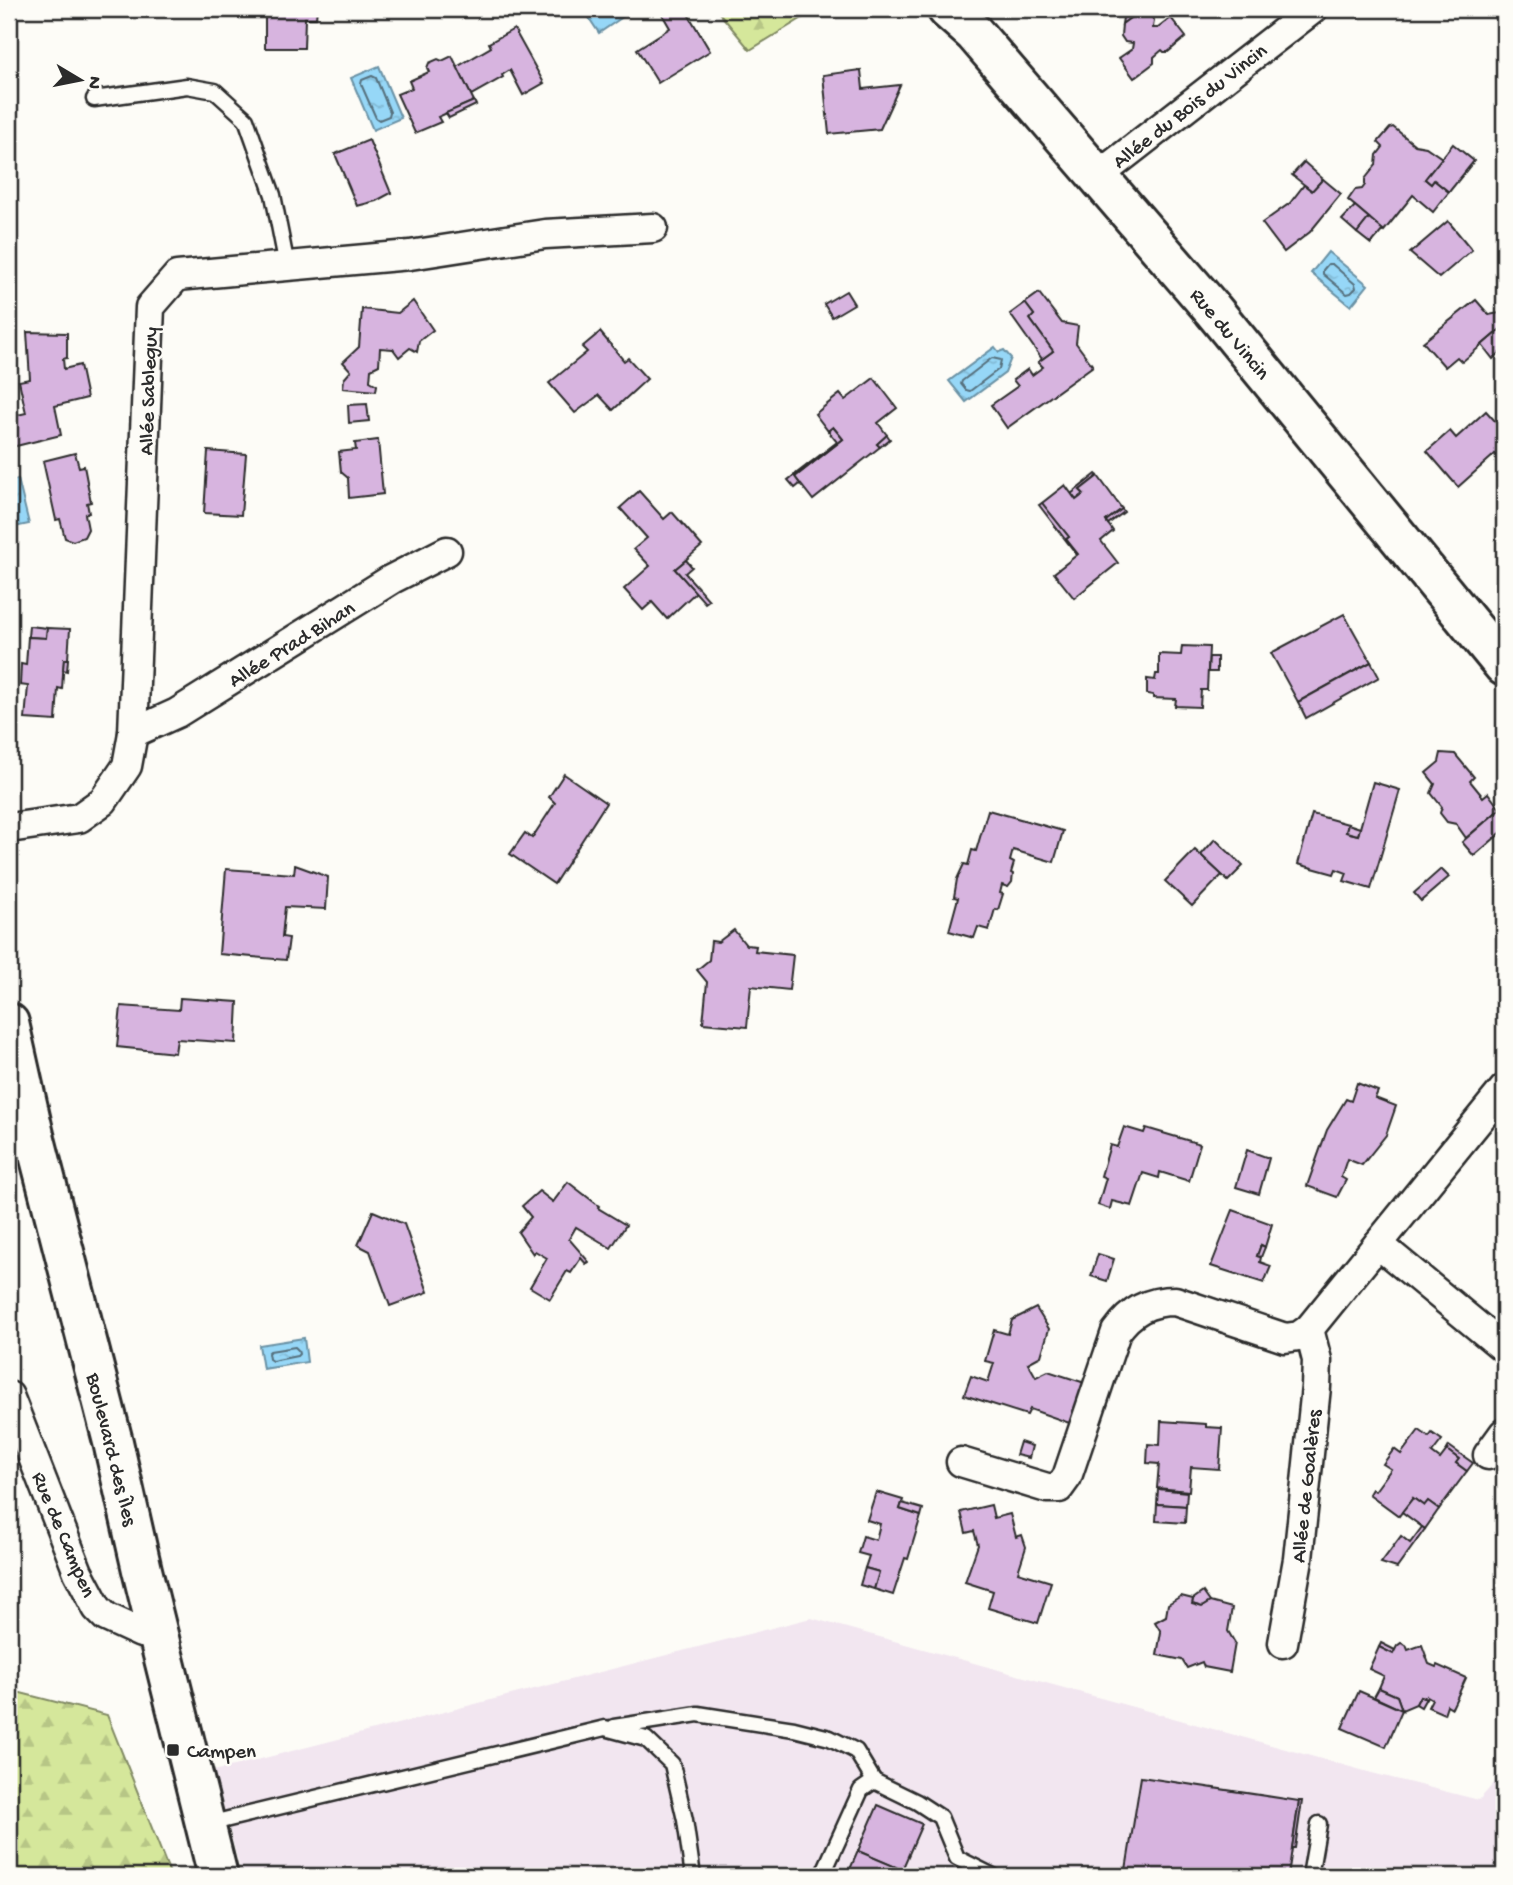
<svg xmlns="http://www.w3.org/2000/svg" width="1513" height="1885" viewBox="0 0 1513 1885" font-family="'Gochi Hand',sans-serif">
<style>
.built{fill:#f2e6f0}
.forest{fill:url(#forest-firs);stroke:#808963;stroke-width:2}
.water{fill:url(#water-ripples);stroke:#6b92a5;stroke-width:2}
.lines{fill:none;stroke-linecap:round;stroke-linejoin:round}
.shore{stroke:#56707d;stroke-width:2}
.building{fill:#d7b4df;stroke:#2b2b2b;stroke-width:2}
.lane-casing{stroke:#2b2b2b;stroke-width:19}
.street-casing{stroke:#2b2b2b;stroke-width:33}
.secondary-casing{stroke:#2b2b2b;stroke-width:44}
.lane{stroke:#fdfcf7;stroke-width:14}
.street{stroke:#fdfcf7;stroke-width:28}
.secondary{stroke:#fdfcf7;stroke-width:38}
.poi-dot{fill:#2b2b2b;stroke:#fdfcf7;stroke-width:2.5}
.labels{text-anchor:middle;stroke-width:5;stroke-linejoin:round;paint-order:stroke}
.street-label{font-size:21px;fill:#2b2b2b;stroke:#fdfcf7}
.poi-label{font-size:21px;fill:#2b2b2b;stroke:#fdfcf7;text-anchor:start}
</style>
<defs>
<pattern id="forest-firs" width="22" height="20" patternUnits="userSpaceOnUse" patternTransform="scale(1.75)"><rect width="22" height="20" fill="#d5e79b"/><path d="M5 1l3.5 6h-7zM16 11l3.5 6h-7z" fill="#b7c686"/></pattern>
<pattern id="water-ripples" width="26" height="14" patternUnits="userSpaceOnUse" patternTransform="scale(1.75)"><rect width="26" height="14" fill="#96d7f7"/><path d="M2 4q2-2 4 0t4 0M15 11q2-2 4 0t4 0" fill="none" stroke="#81b9d4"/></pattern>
</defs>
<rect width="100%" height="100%" fill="#fdfcf7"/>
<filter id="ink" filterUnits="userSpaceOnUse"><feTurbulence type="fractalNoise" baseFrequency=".0143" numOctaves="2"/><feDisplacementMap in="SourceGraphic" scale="14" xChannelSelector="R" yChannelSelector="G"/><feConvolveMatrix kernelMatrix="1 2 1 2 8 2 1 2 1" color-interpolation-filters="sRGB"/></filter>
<g filter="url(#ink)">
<polygon class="built" points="811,1618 1372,1773 1479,1800 1504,1772 1504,1876 242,1876 214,1771"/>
<g class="forest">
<polygon points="716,9 817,9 750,50"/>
<polygon points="9,1690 107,1715 171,1876 9,1876"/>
</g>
<g class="water">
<polygon points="596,9 631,9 633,10 599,33 587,15"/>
<polygon points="379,66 401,118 373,130 351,78"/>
<polygon points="1328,252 1368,285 1351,306 1311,273"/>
<polygon points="995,347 999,352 1004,350 1011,358 1005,373 966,402 949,381"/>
<polygon points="9,475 15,480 18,479 29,524 9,528"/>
<polygon points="304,1338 307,1362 263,1369 259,1345"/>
</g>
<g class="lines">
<g class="shore">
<polygon points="372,76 376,78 390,112 389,116 379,120 376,118 361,84 362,80"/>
<polygon points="1328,264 1332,264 1355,284 1356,288 1351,293 1347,294 1323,274 1323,270"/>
<polygon points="992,358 1001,360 999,369 970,391 966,390 961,384 962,381"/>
<polygon points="295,1347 298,1350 299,1354 297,1356 272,1361 269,1359 268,1353 270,1351"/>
</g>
</g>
<g class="building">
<polygon points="275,9 317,9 316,18 305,18 304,48 265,48 265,15 275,15"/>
<polygon points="670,9 685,9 710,51 658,83 637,49 670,28 662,14"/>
<polygon points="1124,11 1137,13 1122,24"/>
<polygon points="1137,13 1149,14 1154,20 1153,28 1158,28 1171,18 1186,37 1168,52 1164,52 1162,50 1154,57 1154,63 1134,78 1119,58 1132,49 1133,43 1125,42 1121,36 1122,24"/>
<polygon points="514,29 544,83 523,95 510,70 502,75 503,77 471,95 457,67 491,47 489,43"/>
<polygon points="452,56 474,101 438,117 441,122 415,133 397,94 412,88 409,81 429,72 427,68 429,63 438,59 442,61"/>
<polygon points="861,70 863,89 900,85 880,129 829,134 823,75"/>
<polygon points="474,101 476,105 449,118 446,113"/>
<polygon points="1393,127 1415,145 1426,147 1442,158 1425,179 1431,184 1434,180 1449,192 1433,212 1413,195 1384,231 1348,200 1355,190 1362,189 1365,185 1365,179 1376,165 1377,155 1383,147 1378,142 1390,128"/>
<polygon points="369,140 391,193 376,201 357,206 335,154"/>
<polygon points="1453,144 1474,161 1449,192 1434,180 1431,184 1425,179"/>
<polygon points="1304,162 1323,179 1312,191 1292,175"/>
<polygon points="1323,179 1341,194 1310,232 1284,252 1262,223 1290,203 1304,185 1312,191"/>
<polygon points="1355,206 1369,218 1357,233 1342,220"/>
<polygon points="1369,218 1383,230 1371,244 1357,233"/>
<polygon points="1448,221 1472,250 1439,278 1410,253"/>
<polygon points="846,291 854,304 832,317 824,304"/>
<polygon points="1039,293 1062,323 1078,326 1076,343 1093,366 1007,428 991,405 1018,386 1013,380 1028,369 1032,375 1043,367 1038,362 1053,351 1030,319 1034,315 1025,303"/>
<polygon points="1476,300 1489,315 1499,313 1504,320 1504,326 1462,362 1457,357 1445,367 1423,342"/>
<polygon points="413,301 433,330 419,341 417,352 410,348 399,357 393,349 380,348 379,365 371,369 370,381 377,385 376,391 343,388 344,379 351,371 343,362 359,347 362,309 398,313"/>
<polygon points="1025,303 1034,315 1030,319 1053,351 1042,359 1010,314"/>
<polygon points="1502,328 1504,331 1504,349 1493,359 1482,345"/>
<polygon points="27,332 67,333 67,358 63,359 64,369 80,365 87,398 55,406 61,435 12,447 9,431 9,417 26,413 19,381 30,379"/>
<polygon points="600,332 624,361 628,358 647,379 613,410 599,395 575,413 549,383 587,352 582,347"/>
<polygon points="874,378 897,408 878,423 887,435 877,444 880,447 813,500 795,477 843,439 833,427 828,431 815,414 840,394 845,400"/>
<polygon points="367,404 369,421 349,423 348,405"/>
<polygon points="1486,411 1496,422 1504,415 1504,446 1458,487 1427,451 1450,431 1456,438"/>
<polygon points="833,427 843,439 795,477 800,484 795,488 788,480 837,442 828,431"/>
<polygon points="887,435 890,439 880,447 877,444"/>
<polygon points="378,440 383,494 349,498 348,478 341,472 339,452 356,450 355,443"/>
<polygon points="208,451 246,454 241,515 204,513"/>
<polygon points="75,453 79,467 84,466 91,502 87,503 89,513 85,514 88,529 84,537 73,541 65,538 60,519 56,520 43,461"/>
<polygon points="1096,474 1098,476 1080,490 1084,494 1076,500 1071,494"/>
<polygon points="1098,476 1122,509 1106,521 1113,531 1101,541 1118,563 1074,598 1054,573 1078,554 1066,539 1069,537 1042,503 1065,485 1076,500 1084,494 1080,490"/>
<polygon points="639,491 664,519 672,512 702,546 675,569 696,592 667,619 652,602 643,610 624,589 650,566 634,549 647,538 620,508"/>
<polygon points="1042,503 1069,537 1066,539 1077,555 1039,505"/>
<polygon points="1122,509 1124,512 1108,524 1106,521"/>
<polygon points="686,560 692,567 685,573 709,600 705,603 675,569"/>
<polygon points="1344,614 1371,662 1298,702 1271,653"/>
<polygon points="29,626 47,628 46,638 28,637"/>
<polygon points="47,628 70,629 68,659 64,659 62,689 58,688 56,721 25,719 28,686 20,685 21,664 26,665 28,637 46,638"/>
<polygon points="1182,646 1209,647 1207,690 1201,690 1200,707 1175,706 1176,699 1153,698 1153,695 1147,694 1147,679 1155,680 1156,674 1159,674 1159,654 1181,655"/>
<polygon points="1209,657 1217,657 1217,672 1208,672"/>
<polygon points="64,659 68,659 67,671 63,670"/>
<polygon points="1371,662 1379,677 1306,718 1298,702"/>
<polygon points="1441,753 1455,754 1474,777 1470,781 1483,797 1488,793 1500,809 1466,838 1456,824 1447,822 1440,813 1442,807 1431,793 1435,784 1426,773 1439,762"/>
<polygon points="564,774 606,803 554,884 510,854 525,833 532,838 555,803 549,797"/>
<polygon points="1373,782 1400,790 1371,889 1344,881 1347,873 1336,869 1334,874 1298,864 1312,814 1348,824 1346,832 1358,835"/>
<polygon points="1500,809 1504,814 1504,830 1474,856 1462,842"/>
<polygon points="988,810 1063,831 1054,862 1013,850 1010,861 1014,863 1011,873 1013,874 1012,882 1008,887 1002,885 1000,893 1003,894 998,910 995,909 989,930 978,927 974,938 949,931 958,898 954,897 957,879 964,864 968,865 972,850 976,851"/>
<polygon points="1348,824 1360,828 1358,835 1346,832"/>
<polygon points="1215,839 1243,866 1228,881 1201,855"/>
<polygon points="1195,850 1222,875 1192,906 1165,881"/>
<polygon points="295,865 328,877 326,909 285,907 282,937 289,938 286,960 219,954 226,869 294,874"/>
<polygon points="1441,869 1449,877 1421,901 1414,893"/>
<polygon points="734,930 746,945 756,946 755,951 793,955 789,990 751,986 747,1027 703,1023 707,982 697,970 709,960 711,941 718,942"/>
<polygon points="180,998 238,1002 236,1043 177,1039 175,1053 117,1047 121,1006 179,1010"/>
<polygon points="1357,1083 1378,1091 1375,1098 1396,1106 1386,1135 1362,1165 1347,1159 1341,1177 1346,1180 1337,1197 1307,1186 1327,1130 1346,1099 1351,1101"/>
<polygon points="1124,1127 1144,1133 1146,1128 1200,1144 1189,1181 1160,1172 1159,1178 1143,1173 1132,1206 1112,1201 1110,1209 1098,1205 1106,1178 1101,1176 1110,1145 1117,1147"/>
<polygon points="1247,1150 1269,1158 1259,1194 1236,1187"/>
<polygon points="568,1182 599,1206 598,1208 626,1225 611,1248 576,1227 569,1239 589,1262 586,1264 581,1258 571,1273 567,1271 550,1299 530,1287 547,1258 535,1251 533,1254 518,1232 531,1217 522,1206 539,1191 553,1202"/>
<polygon points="1233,1210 1272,1224 1265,1247 1261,1245 1257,1256 1261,1257 1260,1262 1271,1266 1264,1283 1211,1266"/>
<polygon points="373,1211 404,1224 428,1292 390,1306 370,1251 358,1245"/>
<polygon points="1261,1245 1265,1247 1261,1257 1257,1256"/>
<polygon points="1098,1254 1114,1259 1107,1281 1091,1276"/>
<polygon points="1036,1308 1049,1329 1041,1356 1028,1363 1036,1377 1048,1371 1088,1384 1075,1425 1030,1409 1027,1415 964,1395 971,1376 988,1382 994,1363 985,1361 994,1330 1008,1334 1012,1320"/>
<polygon points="1161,1421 1206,1424 1206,1427 1222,1428 1219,1469 1191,1467 1189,1491 1157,1488 1159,1464 1147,1463 1148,1444 1160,1445"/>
<polygon points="1419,1430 1429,1437 1432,1433 1442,1440 1432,1453 1440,1459 1447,1450 1459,1459 1456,1463 1467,1471 1439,1509 1428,1501 1424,1506 1413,1498 1399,1516 1369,1494 1372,1489 1375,1491 1391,1469 1383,1464 1394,1449 1401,1454"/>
<polygon points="1020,1442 1032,1446 1029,1458 1016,1455"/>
<polygon points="1449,1446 1473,1463 1467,1471 1456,1463 1459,1459 1447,1450"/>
<polygon points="1158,1489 1187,1492 1186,1506 1157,1504"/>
<polygon points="876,1492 903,1500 900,1509 921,1516 908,1559 905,1558 893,1595 874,1589 879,1572 865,1568 869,1556 858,1553 863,1536 876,1540 880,1524 867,1520"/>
<polygon points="1413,1498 1424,1506 1428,1501 1439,1509 1425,1529 1402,1512"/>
<polygon points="902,1503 923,1509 921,1516 900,1509"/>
<polygon points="1157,1504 1186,1506 1185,1523 1156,1521"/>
<polygon points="991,1505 994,1518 1010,1514 1016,1537 1022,1535 1026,1547 1018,1572 1051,1582 1038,1623 988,1608 993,1591 965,1582 978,1545 974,1531 966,1533 961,1512"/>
<polygon points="1422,1527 1425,1529 1397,1568 1381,1563 1401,1536 1410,1543"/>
<polygon points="865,1568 879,1572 874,1589 860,1585"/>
<polygon points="1203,1592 1210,1602 1202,1607 1192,1604 1193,1599"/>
<polygon points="1181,1596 1193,1599 1192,1604 1202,1607 1210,1602 1232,1608 1228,1631 1235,1643 1230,1672 1204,1667 1202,1662 1187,1668 1182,1660 1157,1655 1161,1632 1155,1622 1166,1616 1168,1604"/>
<polygon points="1381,1643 1395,1650 1393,1654 1379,1647"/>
<polygon points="1401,1643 1406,1645 1408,1650 1422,1645 1429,1664 1436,1667 1437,1665 1466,1678 1452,1708 1447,1705 1444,1714 1428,1707 1432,1699 1427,1696 1426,1698 1420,1696 1416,1704 1402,1710 1397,1696 1379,1688 1384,1676 1369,1669 1379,1647 1393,1654 1397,1646"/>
<polygon points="1379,1688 1397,1696 1402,1710 1374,1697"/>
<polygon points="1359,1691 1402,1710 1386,1747 1342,1728"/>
<polygon points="1420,1696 1426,1698 1421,1707 1416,1704"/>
<polygon points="1141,1777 1299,1801 1288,1876 1125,1876"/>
<polygon points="1299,1801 1302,1801 1295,1848 1292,1848"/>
<polygon points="878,1805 922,1824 902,1870 858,1851"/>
<polygon points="858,1851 896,1867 892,1876 847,1876"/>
</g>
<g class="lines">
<defs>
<g id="lane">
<polyline points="94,99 187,86 215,91 246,119 273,195 287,266"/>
<polyline points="614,1727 698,1714 794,1729 830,1738 856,1751 874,1781"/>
<polyline points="208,1824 605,1728 646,1739 672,1764 685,1820 693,1876"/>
<polyline points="822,1876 861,1790 874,1781 917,1802 940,1817 957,1858 993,1876"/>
<polyline points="1310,1876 1319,1824"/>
</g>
<g id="street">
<polyline points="1098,176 1313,9"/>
<polyline points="133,733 177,713 392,579 447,551"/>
<polyline points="9,828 79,818 103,801 127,766 133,733 150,307 177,276 410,255 545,234 653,228"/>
<polyline points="1378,1244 1504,1348"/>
<polyline points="9,1396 78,1572 97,1608 106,1617 141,1633 159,1634"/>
<polyline points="1488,1455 1504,1433"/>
<path d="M961,1462l86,26h12l8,-11 49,-145c15,-21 32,-31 59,-31l110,37 14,-2 10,-7 195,-240"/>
<polyline points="1283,1643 1298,1559 1316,1387 1317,1360 1309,1329"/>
</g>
<g id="secondary">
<polyline points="947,9 974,33 1213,310 1504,666"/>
<polyline points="9,1023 34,1135 113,1442 142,1570 218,1876"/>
</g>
</defs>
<use href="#lane" class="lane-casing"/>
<use href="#street" class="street-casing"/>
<use href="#secondary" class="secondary-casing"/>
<use href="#lane" class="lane"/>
<use href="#street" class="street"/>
<use href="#secondary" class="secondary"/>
</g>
</g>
<rect class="poi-dot" x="166" y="1743" width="14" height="14" rx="3.5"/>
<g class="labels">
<g class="street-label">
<text transform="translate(1189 105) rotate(-38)" y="7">Allée du Bois du Vincin</text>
<text transform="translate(1231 333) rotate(50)" y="7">Rue du Vincin</text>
<text transform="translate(147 391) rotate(-88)" y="7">Allée Sableguy</text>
<text transform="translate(291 643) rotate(-32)" y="7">Allée Prad Bihan</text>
<text transform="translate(113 1449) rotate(76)" y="7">Boulevard des Îles</text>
<text transform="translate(1305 1486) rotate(-84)" y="7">Allée de Goalères</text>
<text transform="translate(65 1534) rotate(67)" y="7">Rue de Campen</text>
</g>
<g class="poi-label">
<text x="187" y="1757">Campen</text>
</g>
</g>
<rect width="1513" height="1885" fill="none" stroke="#fdfcf7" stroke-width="35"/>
<rect x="18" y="18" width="1478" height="1850" fill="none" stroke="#2b2b2b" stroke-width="2.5" filter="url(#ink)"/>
<g transform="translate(80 80) rotate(100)" stroke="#fdfcf7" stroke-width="5" paint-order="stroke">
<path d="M0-5L12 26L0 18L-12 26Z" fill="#2b2b2b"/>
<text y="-10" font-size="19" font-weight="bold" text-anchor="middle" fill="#2b2b2b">N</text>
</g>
</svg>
